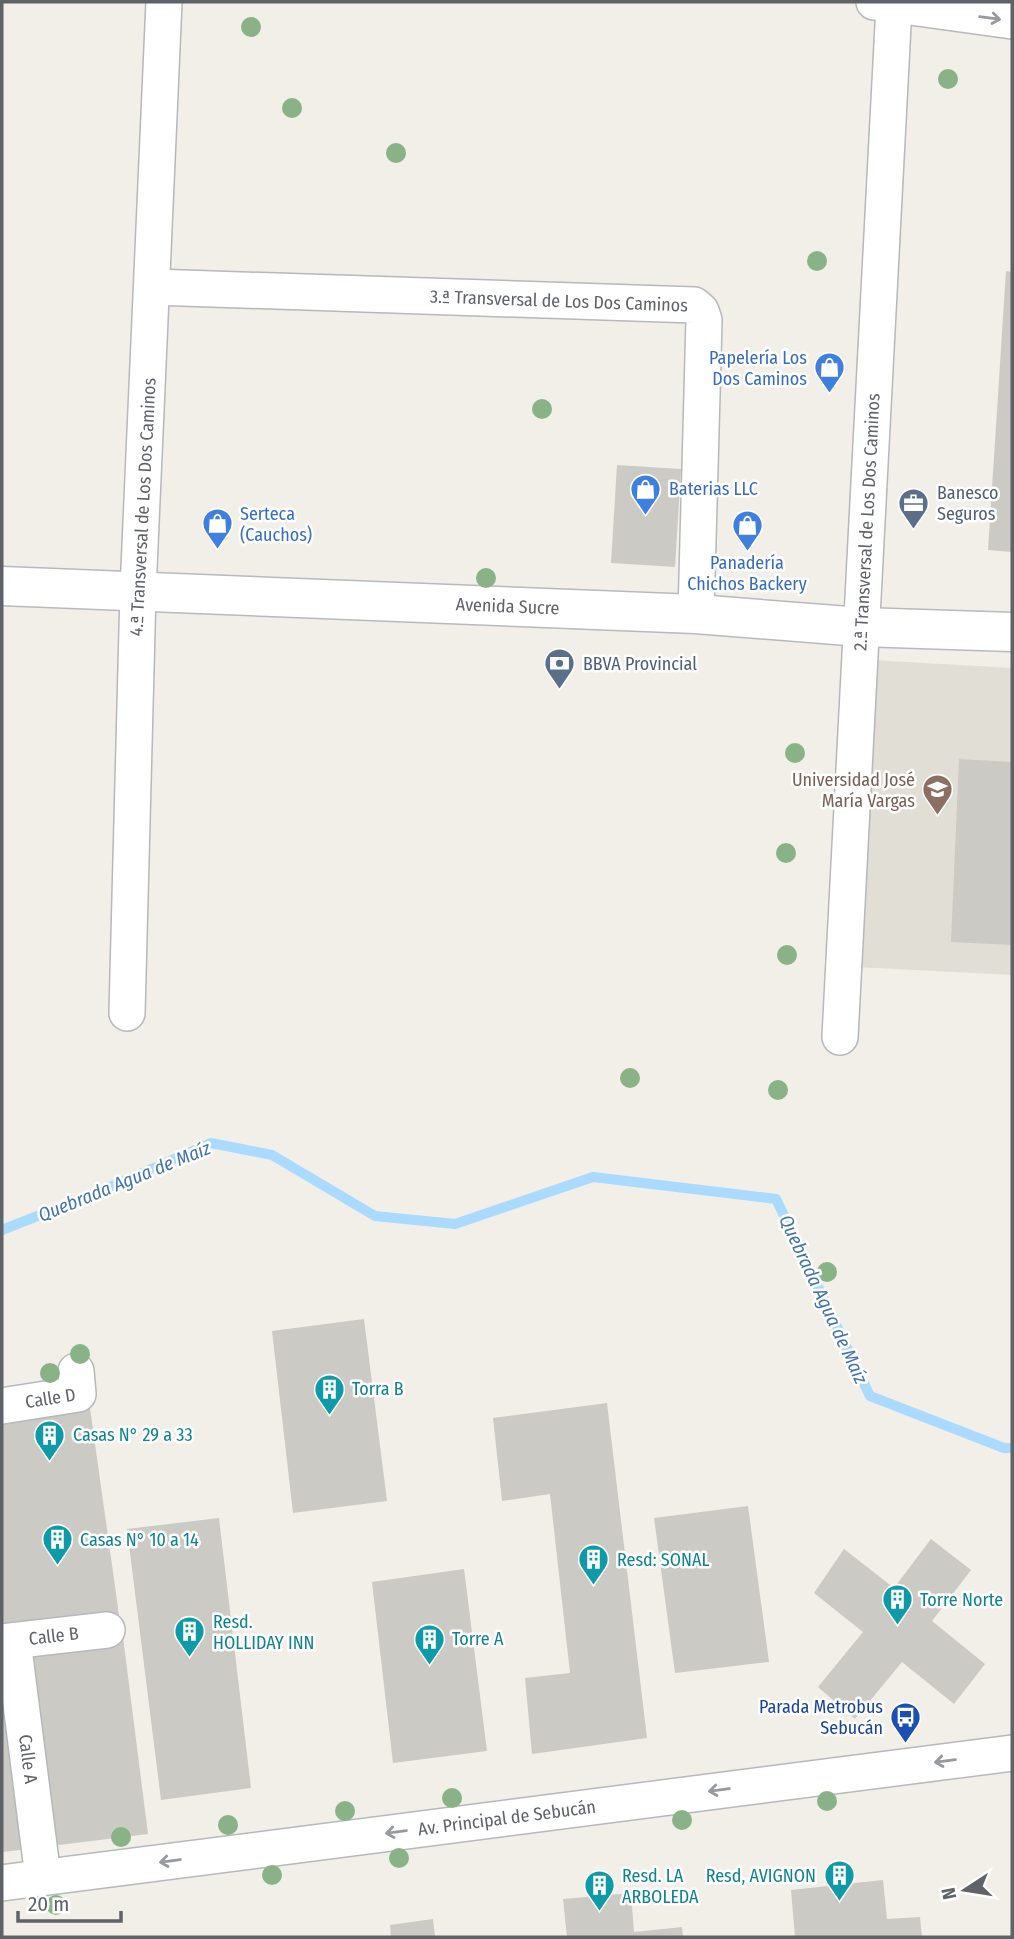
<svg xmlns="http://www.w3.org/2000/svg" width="1014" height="1939" viewBox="0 0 1014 1939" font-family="'Fira Sans Condensed',sans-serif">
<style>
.education{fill:#e1ded6}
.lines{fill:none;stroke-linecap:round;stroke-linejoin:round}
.stream{stroke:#aadaff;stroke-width:10}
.building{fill:#cccac5}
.street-casing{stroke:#b5b8bc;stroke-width:38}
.secondary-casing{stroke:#b6babf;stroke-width:41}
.street{stroke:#fff;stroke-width:35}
.secondary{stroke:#fff;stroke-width:38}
.tree{fill:#89b387}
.oneway{stroke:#979a9d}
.labels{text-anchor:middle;stroke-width:5;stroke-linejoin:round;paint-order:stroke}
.street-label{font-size:18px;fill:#5f6368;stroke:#fff}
.shop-label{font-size:18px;fill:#366cbe;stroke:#fff;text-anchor:start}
.service-label{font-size:18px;fill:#4e5e75;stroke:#fff;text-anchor:start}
.education-label{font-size:18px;fill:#785e54;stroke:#fff;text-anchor:end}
.culture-label{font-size:18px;fill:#0d838f;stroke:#fff;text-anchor:start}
.transit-label{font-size:18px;fill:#164399;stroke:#fff;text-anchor:end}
.water-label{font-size:19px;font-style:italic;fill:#4174aa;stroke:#fff}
</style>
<rect width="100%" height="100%" fill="#f1efe8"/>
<polygon class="education" points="872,660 1012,668 1012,975 856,967"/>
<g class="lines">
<polyline class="stream" points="2,1230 103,1190 211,1143 272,1155 375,1216 455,1224 593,1177 776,1199 870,1396 1004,1448 1012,1448"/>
</g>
<g class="building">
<polygon points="1006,271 1012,272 1012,552 988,550"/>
<polygon points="617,465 681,469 675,567 611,563"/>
<polygon points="959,759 1012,762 1012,945 951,942"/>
<polygon points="364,1319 387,1501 293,1513 272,1331"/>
<polygon points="607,1403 647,1738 532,1754 525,1678 570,1673 550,1494 502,1501 493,1418"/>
<polygon points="90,1408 119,1615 2,1630 2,1420"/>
<polygon points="748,1506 769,1662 675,1673 654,1518"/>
<polygon points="219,1518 251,1788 161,1800 127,1529"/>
<polygon points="931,1539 971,1570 932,1621 985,1664 954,1704 902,1662 855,1719 818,1687 863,1632 814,1593 844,1549 894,1588"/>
<polygon points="464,1569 487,1751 393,1763 372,1582"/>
<polygon points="123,1637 148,1834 51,1846 26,1650"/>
<polygon points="2,1654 29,1849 2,1852"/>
<polygon points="883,1880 887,1919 920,1917 922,1937 795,1937 791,1890"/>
<polygon points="631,1893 634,1932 682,1927 683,1937 567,1937 563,1899"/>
<polygon points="433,1919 435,1937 391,1937 390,1925"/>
</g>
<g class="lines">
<defs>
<g id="street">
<polyline points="874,2 1012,21"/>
<polyline points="153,287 694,305 701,311 704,320 696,614"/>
<polyline points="127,1013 138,591 164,2"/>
<polyline points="840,1037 894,6"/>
<path id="s1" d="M2,1406l76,-12 -2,-23"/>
<path id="s2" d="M13,1641l30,236"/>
<path id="s3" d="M2,1642l105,-12"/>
<path id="s4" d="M2,1883l1010,-130"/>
</g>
<g id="secondary">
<path id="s5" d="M2,586l694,28 165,13 151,5"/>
</g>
</defs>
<use href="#street" class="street-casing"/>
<use href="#secondary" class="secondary-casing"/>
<use href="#street" class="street"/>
<use href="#secondary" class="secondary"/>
</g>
<g class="tree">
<circle cx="251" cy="27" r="10"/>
<circle cx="948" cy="79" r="10"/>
<circle cx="292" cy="108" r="10"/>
<circle cx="396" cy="153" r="10"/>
<circle cx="817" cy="261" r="10"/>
<circle cx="542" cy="409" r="10"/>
<circle cx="486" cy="578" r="10"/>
<circle cx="795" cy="753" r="10"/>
<circle cx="786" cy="853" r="10"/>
<circle cx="787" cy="955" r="10"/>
<circle cx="630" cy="1078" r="10"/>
<circle cx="778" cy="1090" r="10"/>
<circle cx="827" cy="1272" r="10"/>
<circle cx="80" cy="1354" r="10"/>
<circle cx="50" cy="1373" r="10"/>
<circle cx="452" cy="1798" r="10"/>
<circle cx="827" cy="1801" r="10"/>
<circle cx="345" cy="1811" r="10"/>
<circle cx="682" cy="1820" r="10"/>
<circle cx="228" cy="1825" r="10"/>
<circle cx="121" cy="1837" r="10"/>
<circle cx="399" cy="1858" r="10"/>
<circle cx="272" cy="1875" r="10"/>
<circle cx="56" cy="1905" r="10"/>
</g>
<defs><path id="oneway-shaft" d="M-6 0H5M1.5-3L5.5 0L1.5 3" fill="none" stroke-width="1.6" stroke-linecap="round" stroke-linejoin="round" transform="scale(1.75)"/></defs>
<g class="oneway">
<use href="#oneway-shaft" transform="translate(990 18) rotate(7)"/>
<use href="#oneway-shaft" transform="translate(945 1761) rotate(173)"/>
<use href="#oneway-shaft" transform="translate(719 1790) rotate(173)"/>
<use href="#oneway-shaft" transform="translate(396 1832) rotate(173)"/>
<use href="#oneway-shaft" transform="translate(170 1861) rotate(173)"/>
</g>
<defs>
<symbol id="shop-pin" viewBox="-11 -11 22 30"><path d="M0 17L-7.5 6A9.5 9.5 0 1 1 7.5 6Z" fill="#3f7fe0" stroke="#fff"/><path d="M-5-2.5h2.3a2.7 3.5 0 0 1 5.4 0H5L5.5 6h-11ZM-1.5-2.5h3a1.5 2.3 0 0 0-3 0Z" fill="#fff"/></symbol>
<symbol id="office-pin" viewBox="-11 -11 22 30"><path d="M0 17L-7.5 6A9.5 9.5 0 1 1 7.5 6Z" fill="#5c6f8a" stroke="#fff"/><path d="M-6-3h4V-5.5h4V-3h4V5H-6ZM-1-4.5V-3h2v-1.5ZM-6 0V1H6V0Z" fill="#fff"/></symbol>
<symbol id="bank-pin" viewBox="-11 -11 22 30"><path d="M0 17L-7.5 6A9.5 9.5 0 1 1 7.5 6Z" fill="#5c6f8a" stroke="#fff"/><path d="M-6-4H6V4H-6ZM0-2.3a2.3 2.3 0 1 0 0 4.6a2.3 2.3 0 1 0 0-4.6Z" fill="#fff"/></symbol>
<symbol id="university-pin" viewBox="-11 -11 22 30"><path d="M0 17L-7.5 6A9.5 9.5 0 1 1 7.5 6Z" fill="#8d6e63" stroke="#fff"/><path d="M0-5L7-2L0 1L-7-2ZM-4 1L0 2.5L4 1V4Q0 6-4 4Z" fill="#fff"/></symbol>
<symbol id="building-pin" viewBox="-11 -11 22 30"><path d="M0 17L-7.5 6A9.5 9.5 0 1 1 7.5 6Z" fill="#0f9aa8" stroke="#fff"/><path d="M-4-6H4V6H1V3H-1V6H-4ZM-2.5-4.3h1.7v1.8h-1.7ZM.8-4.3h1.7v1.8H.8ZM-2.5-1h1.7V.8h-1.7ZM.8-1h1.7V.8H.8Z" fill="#fff"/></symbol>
<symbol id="bus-pin" viewBox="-11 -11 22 30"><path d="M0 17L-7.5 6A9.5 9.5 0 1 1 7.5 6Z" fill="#1a4fb4" stroke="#fff"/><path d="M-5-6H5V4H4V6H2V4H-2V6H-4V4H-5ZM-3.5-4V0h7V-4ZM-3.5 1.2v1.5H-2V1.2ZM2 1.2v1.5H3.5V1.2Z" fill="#fff"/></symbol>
</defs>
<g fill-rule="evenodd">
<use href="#shop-pin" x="812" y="350" width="35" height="47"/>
<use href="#shop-pin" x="628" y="472" width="35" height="47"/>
<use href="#office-pin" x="896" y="486" width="35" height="47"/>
<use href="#shop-pin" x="200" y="506" width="35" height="47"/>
<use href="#shop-pin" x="730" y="508" width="35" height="47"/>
<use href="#bank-pin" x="542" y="646" width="35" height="47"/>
<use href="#university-pin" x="920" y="772" width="35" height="47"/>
<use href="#building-pin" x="312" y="1372" width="35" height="47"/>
<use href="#building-pin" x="32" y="1418" width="35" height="47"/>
<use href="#building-pin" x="40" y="1522" width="35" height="47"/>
<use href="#building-pin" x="576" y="1542" width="35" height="47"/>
<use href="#building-pin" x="880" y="1582" width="35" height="47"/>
<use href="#building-pin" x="172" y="1614" width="35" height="47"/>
<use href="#building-pin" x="412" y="1622" width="35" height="47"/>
<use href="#bus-pin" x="888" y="1700" width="35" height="47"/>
<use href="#building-pin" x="822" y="1858" width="35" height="47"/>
<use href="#building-pin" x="582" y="1868" width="35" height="47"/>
</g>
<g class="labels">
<g class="street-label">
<text transform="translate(559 301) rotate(2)" y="6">3.ª Transversal de Los Dos Caminos</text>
<text transform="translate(143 507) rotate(-87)" y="6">4.ª Transversal de Los Dos Caminos</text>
<text transform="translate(867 522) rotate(-87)" y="6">2.ª Transversal de Los Dos Caminos</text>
<text dy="6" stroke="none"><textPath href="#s5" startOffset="506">Avenida Sucre</textPath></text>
<text dy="6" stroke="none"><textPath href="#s1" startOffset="49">Calle D</textPath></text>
<text dy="6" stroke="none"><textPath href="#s3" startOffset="52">Calle B</textPath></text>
<text dy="6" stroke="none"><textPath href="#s2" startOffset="119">Calle A</textPath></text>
<text dy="6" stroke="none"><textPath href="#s4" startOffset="509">Av. Principal de Sebucán</textPath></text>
</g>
<g class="shop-label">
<text x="807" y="364" text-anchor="end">Papelería Los<tspan x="807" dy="21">Dos Caminos</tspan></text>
<text x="669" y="495">Baterias LLC</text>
<text x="240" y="520">Serteca<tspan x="240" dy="21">(Cauchos)</tspan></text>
<text x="747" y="569" text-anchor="middle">Panadería<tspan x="747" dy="21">Chichos Backery</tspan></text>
</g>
<g class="service-label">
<text x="937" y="499">Banesco<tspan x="937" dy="21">Seguros</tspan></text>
<text x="583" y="670">BBVA Provincial</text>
</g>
<g class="education-label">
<text x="915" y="786">Universidad José<tspan x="915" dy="21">María Vargas</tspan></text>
</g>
<g class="culture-label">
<text x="352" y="1395">Torra B</text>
<text x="73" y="1441">Casas N° 29 a 33</text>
<text x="80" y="1546">Casas N° 10 a 14</text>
<text x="617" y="1566">Resd: SONAL</text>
<text x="920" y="1606">Torre Norte</text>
<text x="213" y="1628">Resd.<tspan x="213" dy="21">HOLLIDAY INN</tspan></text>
<text x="452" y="1645">Torre A</text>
<text x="622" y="1882">Resd. LA<tspan x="622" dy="21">ARBOLEDA</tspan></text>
<text x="816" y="1882" text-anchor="end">Resd, AVIGNON</text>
</g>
<g class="transit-label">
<text x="883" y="1713">Parada Metrobus<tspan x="883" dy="21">Sebucán</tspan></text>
</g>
<g class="water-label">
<text transform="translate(124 1181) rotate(-22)" y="7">Quebrada Agua de Maíz</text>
<text transform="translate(824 1299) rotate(65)" y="7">Quebrada Agua de Maíz</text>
</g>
</g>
<rect width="1014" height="1939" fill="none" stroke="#5f6368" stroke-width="7"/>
<g transform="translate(965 1890) rotate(258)" stroke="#ffffff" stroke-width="5" paint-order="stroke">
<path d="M0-5L12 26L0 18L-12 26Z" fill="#5f6368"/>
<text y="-10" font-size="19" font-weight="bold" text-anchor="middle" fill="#5f6368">N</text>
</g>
<path d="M18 1911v10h103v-10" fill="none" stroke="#5f6368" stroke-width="3.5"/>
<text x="28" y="1911" font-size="21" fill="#5f6368" stroke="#ffffff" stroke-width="5" paint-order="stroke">20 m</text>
</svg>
